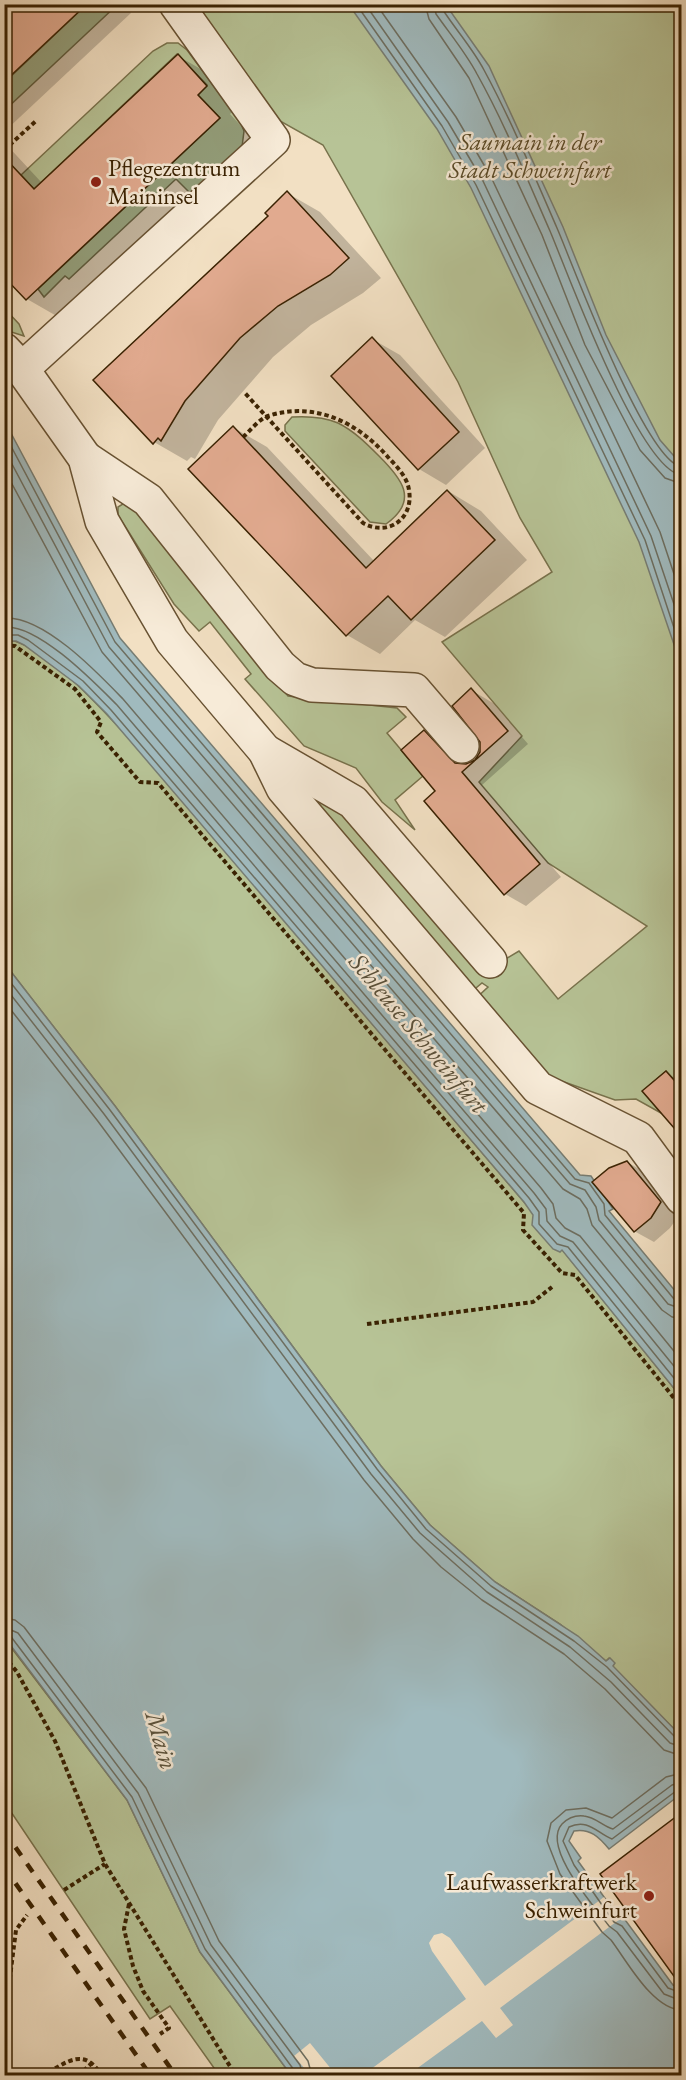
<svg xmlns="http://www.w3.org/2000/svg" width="686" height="2080" viewBox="0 0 686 2080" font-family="'EB Garamond',serif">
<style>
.green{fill:#b7c396;stroke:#78724c;stroke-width:1.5}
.water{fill:#a0babe;stroke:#777d73;stroke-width:1.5}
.pier{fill:#f2e0c3}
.shadow{fill:#0003}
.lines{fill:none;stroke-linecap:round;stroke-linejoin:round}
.shore{stroke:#6d6e60;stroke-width:1.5}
.building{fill:#e1aa8f;stroke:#3a2202;stroke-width:1.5}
.minor-casing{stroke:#685232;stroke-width:36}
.path{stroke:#3a2202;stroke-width:4;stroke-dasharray:4.5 3;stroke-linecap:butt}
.minor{stroke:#f7ebd8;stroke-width:33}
.rail{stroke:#3a2202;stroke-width:4.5;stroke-dasharray:10 10;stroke-linecap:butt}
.poi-dot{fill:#8f2418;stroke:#f7ebd8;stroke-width:2}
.labels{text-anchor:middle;stroke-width:5;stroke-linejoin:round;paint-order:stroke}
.park-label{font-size:24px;font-style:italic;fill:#594a27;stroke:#f7ebd8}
.poi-label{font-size:24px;fill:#3a2202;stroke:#f7ebd8;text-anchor:start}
.water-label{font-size:26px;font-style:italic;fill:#59503a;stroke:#f7ebd8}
</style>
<rect width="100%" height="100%" fill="#f2e0c3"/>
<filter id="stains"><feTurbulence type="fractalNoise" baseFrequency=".00333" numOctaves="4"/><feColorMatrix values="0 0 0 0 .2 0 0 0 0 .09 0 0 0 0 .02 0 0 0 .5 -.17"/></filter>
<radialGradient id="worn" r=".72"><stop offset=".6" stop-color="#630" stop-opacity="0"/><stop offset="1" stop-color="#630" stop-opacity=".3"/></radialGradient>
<g class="green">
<polygon points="87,4 117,5 5,110 5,82"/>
<polygon points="191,5 681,5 682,1088 666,1071 643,1091 661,1113 636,1099 615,1100 553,1078 531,1065 474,1000 488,987 482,983 470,993 292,782 351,813 494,966 519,951 558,999 647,926 548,863 479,782 522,736 442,642 552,572 520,518 458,382 323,145 280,121"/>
<polygon points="167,43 178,43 187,50 240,121 244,131 242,147 192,195 176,179 69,279 65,276 44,297 38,289 220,118 198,95 207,85 177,54 34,189 21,175 153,51"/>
<polygon points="4,308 19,324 24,336 5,330"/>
<path d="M292,417c16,-1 32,0 46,6 16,8 28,20 41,33 22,22 41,44 7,68l-16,-2 -85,-91v-6z"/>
<polygon points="126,502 136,507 288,696 397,708 406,717 387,733 423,776 395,800 415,830 382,802 356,768 304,746 245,679 251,674 210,622 199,631 174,604 118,515 118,507"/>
<path d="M9,640c38,5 107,84 133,113l382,449 157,195v339l-69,-70 -3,-8 -3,3 -46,-37 -65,-42 -65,-57 -49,-59 -266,-360 -110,-142 -1,-323z"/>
<polygon points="4,1638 127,1800 200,1952 291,2075 219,2075 170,2006 150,2019 5,1803"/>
</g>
<g class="water">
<polygon points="349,5 446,5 489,66 563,227 606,335 660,440 681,464 681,665 639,542 471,188 437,129"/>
<polygon points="4,420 120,638 580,1175 591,1176 613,1209 609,1211 681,1298 681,1397 562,1250 560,1252 553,1249 532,1225 533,1215 524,1202 107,714 79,686 24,645 16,641 5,641"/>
<path d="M5,964l110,142 266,360 49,59 65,57 83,54 28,25 4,-3 5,5 -2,3 68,70v58l-72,55c-10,-12 -19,-21 -35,-18l-5,10 12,17 -3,3 42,58 3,-2 50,68 8,2v88h-390l-91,-123 -73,-152 -122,-162z"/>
</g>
<g class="pier">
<polygon points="604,1897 620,1919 500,2008 513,2025 496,2038 482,2021 408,2075 363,2075 466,1999 432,1951 429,1943 434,1935 442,1933 450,1938 485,1986"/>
<polygon points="310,2043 336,2075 310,2075 294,2056"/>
</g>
<g class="shadow">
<polygon points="4,4 124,4 131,13 4,132"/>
<polygon points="178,56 211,75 239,105 230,114 252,138 60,318 27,299 4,275 4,142 42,183"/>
<polygon points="287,193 320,212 381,278 363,293 311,325 273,357 218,420 195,459 191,457 187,461 154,442 270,216"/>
<polygon points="372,339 400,355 485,448 446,485 419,469"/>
<polygon points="234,428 267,447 375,562 448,491 481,511 527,560 445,637 415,620 380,654 347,635"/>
<polygon points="471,690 493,703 528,744 482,785 561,877 526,906 505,894 424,732 446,745 466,766 476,761 481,752 482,742"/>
<polygon points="666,1072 682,1084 682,1134 644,1091"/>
<polygon points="627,1162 646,1173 680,1214 670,1228 654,1242 634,1231"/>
<polygon points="682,1815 682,1973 668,1966 602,1875"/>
</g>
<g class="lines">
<g class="shore">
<polyline points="356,4 442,126 476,185 645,540 682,652"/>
<polyline points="365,4 448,122 483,181 651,536 682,628"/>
<polyline points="376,4 456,117 491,177 660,532 682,598"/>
<polyline points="425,4 429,19 469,78 542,235 585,345 640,450 665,478 682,484"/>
<path d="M434,4l2,10c14,20 30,39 41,60 28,50 50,105 73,157 17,40 90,241 132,244"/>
<path d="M442,4l1,6c13,20 30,39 41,60 27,50 50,105 73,158 16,37 89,235 125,239"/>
<polyline points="4,433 115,642 575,1179 589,1183 604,1204 605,1215 674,1299 682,1302"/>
<polyline points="4,449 109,647 570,1184 585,1190 596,1207 599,1220 668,1304 682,1309"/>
<polyline points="4,469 102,652 563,1189 580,1199 587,1209 592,1225 662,1310 672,1317 682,1318"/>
<path d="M4,618c39,-3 94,55 119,81l418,489 12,16 3,14 9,10 15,8 102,125"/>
<path d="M4,627c34,-3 90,55 113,78l417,488 12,16 1,12 13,15 13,6 109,134"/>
<polyline points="4,635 18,635 28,640 83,681 111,710 529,1198 539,1212 539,1224 557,1244 568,1247 682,1388"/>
<polyline points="4,974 110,1110 377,1469 426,1529 491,1586 574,1641 607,1667 675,1737 682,1739"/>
<polyline points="4,986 104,1114 371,1474 420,1533 487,1592 570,1647 611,1682 670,1743 682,1747"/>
<polyline points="4,1001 97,1120 364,1480 413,1539 441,1567 482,1600 564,1654 605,1689 664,1750 682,1756"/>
<polyline points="4,1618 15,1620 24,1627 146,1788 219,1941 308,2061 312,2076"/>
<polyline points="4,1627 18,1633 138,1793 211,1945 300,2065 303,2076"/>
<polyline points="4,1635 12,1638 132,1797 205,1949 294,2070 295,2076"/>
<path d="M682,1773l-16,4 -54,41 -26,-10 -20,2 -15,13 -4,18 13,33 42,58 9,8c16,21 42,70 71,70"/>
<path d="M682,1782l-10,3 -59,44c-10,-3 -18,-12 -29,-13 -8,-1 -16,2 -22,8 -21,23 32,82 47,102l8,6 47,62 18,7"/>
<path d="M682,1790l-6,1 -64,48c-15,-6 -24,-21 -43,-12l-6,14 11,24 40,57 8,4 46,62 14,5"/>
</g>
</g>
<g class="building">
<polygon points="4,4 87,4 4,82"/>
<polygon points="178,54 207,86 198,95 220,118 26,300 4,277 4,157 34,189"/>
<polygon points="287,191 349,258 330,275 278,306 240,338 185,401 161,441 158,438 153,444 93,380 268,216 265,213"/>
<polygon points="372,337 459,432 418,470 331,376"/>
<polygon points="233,426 366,568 447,490 495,540 411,620 388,596 346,636 188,469"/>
<polygon points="471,688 508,731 462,772 540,864 504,895 424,801 435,791 401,750 424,730 455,763 466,764 475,760 480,752 480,742 452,706"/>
<polygon points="666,1071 681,1088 681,1136 642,1091"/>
<polygon points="627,1161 661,1202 651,1218 634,1232 592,1182 609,1168"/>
<polygon points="681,1813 681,1986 600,1874"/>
</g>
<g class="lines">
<defs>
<g id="minor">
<polyline points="4,350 22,369 85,458 102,521 172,641 265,751 283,788 538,1088 638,1138 682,1198"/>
<polyline points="22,369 273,140 176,4"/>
<polyline points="85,458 148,500 280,666 295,679 312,685 414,690 462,746"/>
<polyline points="265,751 353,802 490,961"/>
</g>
</defs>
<use href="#minor" class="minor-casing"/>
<g class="path">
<polyline points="4,150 36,121"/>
<path d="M243,437c7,-6 16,-18 25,-21 46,-15 89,6 119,40 9,10 20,20 22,34 5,29 -21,47 -46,33l-119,-131"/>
<polyline points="4,645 15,646 75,689 101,722 97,732 140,782 158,783 524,1213 523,1230 562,1273 575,1275 682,1408"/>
<polyline points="367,1324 533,1302 552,1287"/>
<polyline points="4,1656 17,1672 55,1741 105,1864 236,2076"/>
<polyline points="64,1890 105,1864"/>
<polyline points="129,1904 124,1929 133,1966 143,1991 169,2028 160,2034"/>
<polyline points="677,1970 682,1967"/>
<polyline points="4,2024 16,1930 27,1915"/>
<path d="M42,2076c25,-14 42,-30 60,0"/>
<polyline points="78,2076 93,2062"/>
</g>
<use href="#minor" class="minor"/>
<g class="rail">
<polyline points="4,1831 176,2076"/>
<polyline points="4,1867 151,2076"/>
</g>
</g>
<g class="poi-dot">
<circle cx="96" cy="182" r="6"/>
<circle cx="649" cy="1896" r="6"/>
</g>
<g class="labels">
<g class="park-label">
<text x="530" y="150">Saumain in der<tspan x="530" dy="28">Stadt Schweinfurt</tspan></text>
</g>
<g class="poi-label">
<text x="108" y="176">Pflegezentrum<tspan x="108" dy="28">Maininsel</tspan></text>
<text x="637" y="1890" text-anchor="end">Laufwasserkraftwerk<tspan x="637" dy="28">Schweinfurt</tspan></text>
</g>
<g class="water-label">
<text transform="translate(419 1033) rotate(50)" y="9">Schleuse Schweinfurt</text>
<text transform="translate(162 1740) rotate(74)" y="9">Main</text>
</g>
</g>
<rect width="686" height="2080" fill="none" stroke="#f2e0c3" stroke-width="24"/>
<rect x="6" y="6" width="674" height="2068" fill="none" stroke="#3a2202" stroke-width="3"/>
<rect x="12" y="12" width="662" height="2056" fill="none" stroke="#3a2202" stroke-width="1.5"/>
<rect width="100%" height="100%" filter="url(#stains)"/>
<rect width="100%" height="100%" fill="url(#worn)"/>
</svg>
